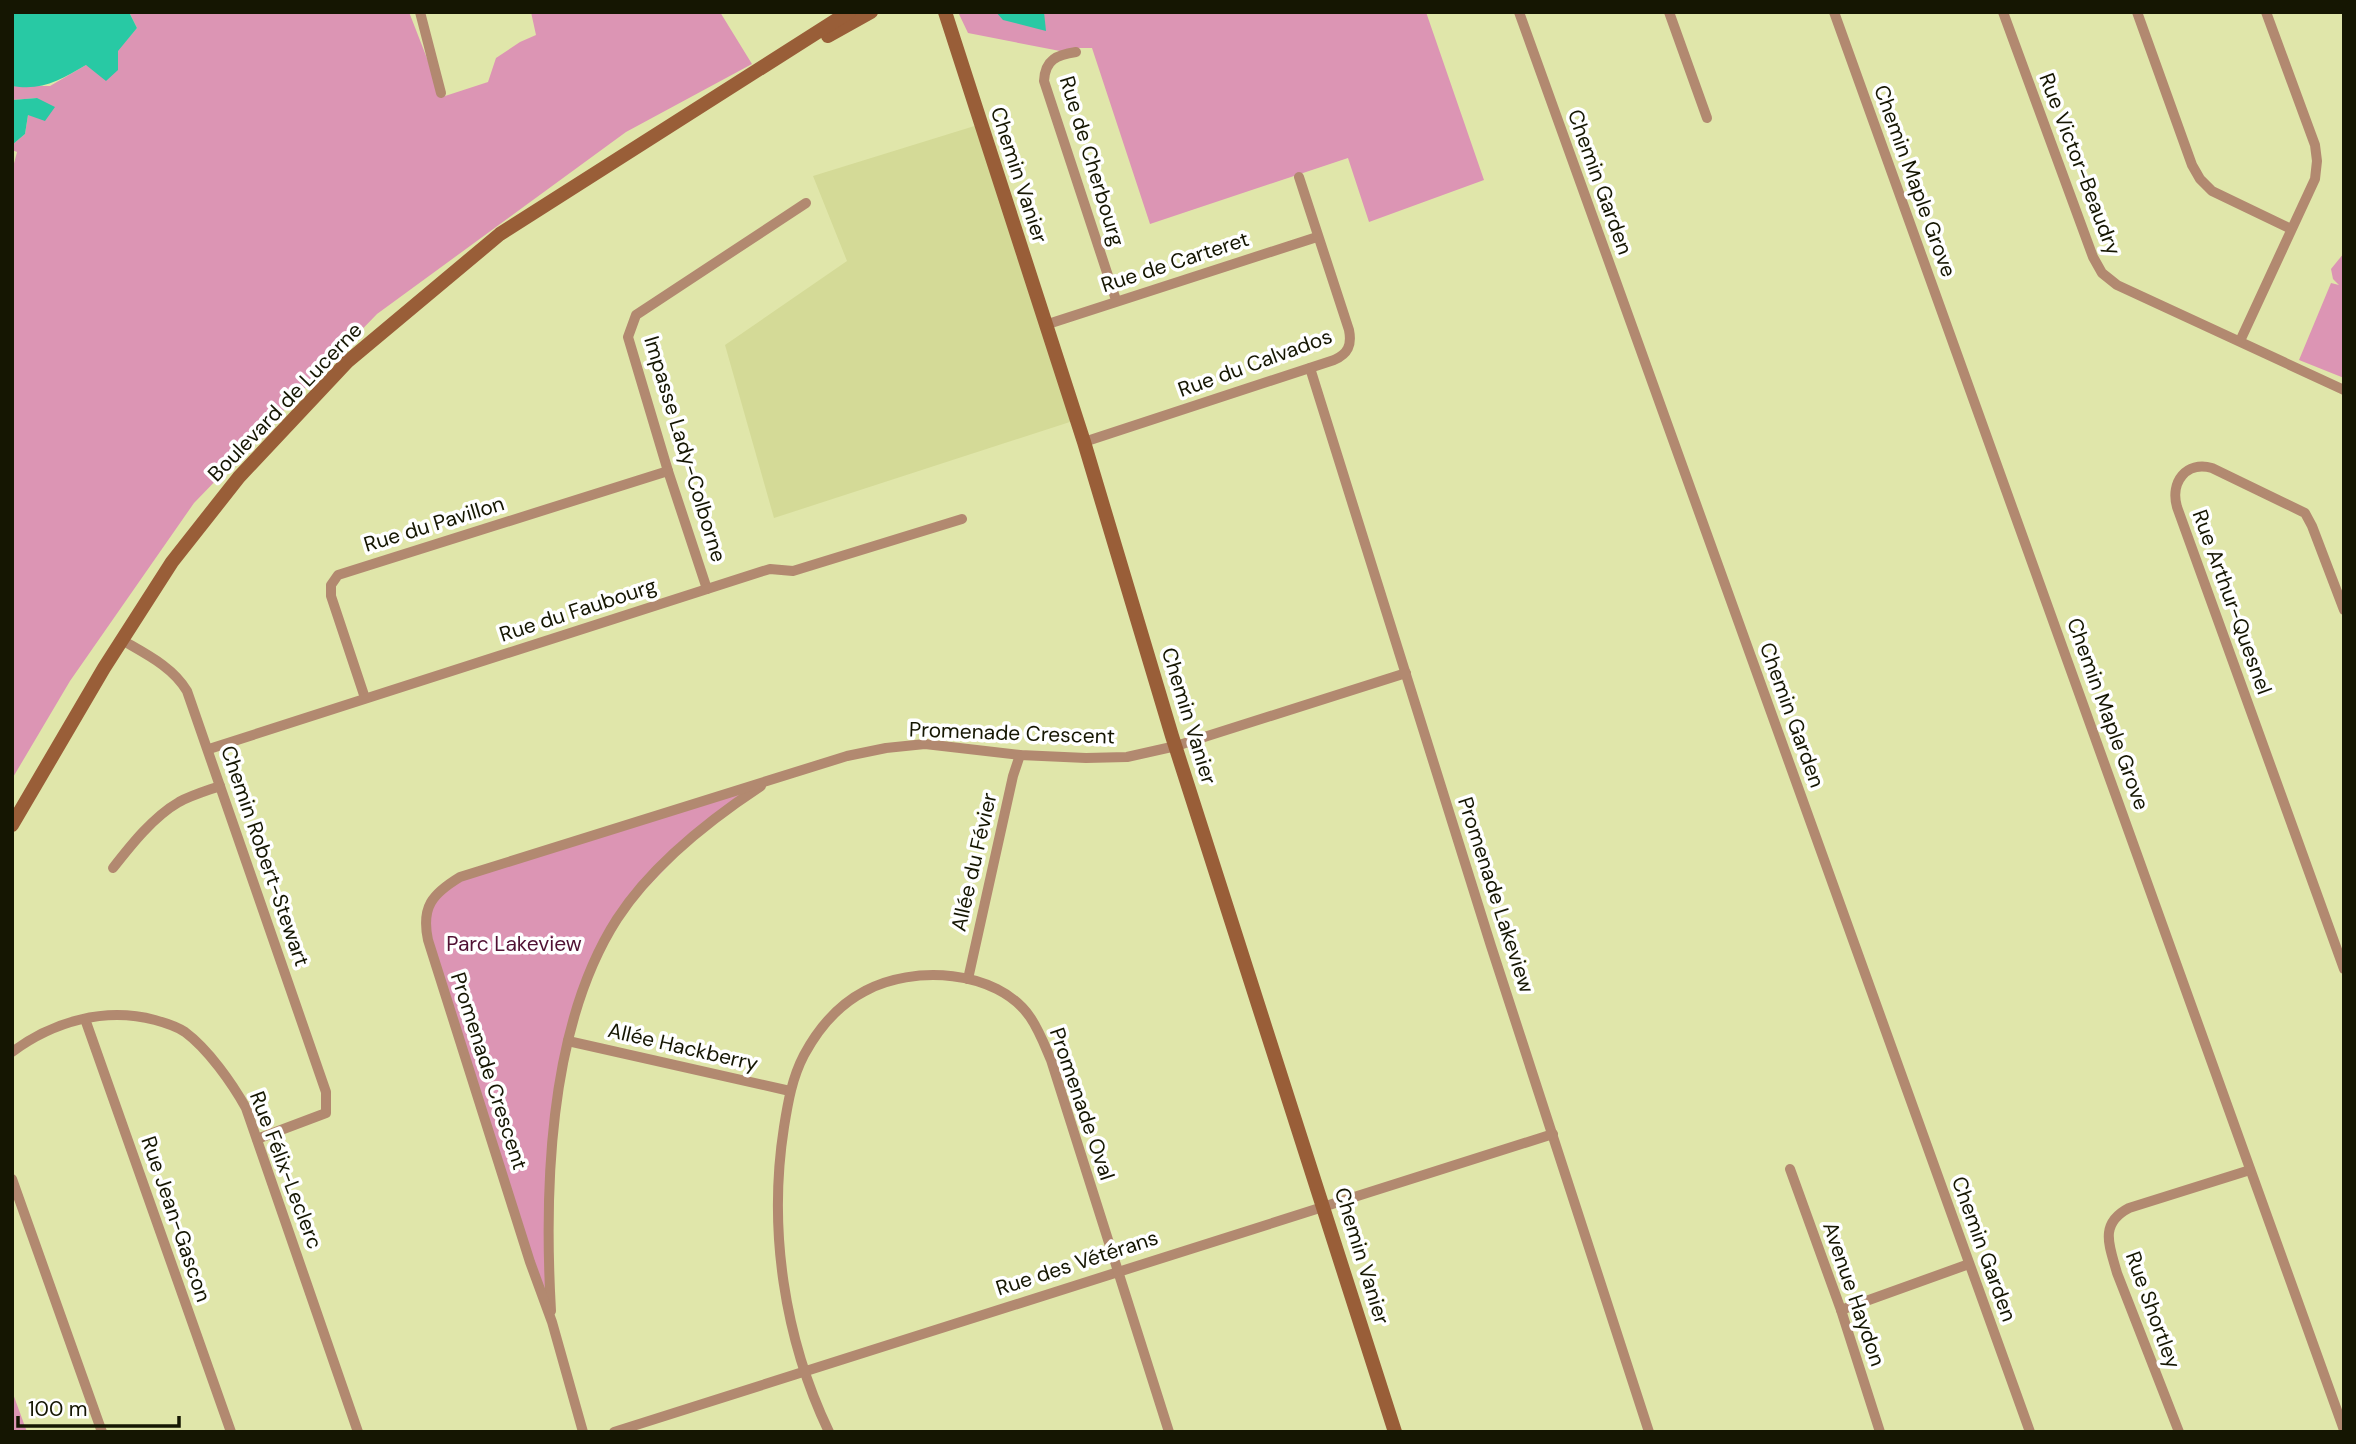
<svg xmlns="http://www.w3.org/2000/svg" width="2356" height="1444" viewBox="0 0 2356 1444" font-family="'DM Sans',sans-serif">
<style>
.built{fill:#d4da97}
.green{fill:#dc95b4}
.water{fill:#28c9a4}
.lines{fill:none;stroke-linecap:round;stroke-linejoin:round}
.street{stroke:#b28970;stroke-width:10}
.secondary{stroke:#995e38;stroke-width:14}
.labels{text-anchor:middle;stroke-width:7;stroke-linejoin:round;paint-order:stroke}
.street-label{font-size:21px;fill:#151602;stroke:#fff}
.park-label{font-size:21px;fill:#501133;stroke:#fff}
</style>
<rect width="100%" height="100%" fill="#e0e6aa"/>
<polygon class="built" points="981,124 1076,420 774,518 725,345 847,261 813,176"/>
<g class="green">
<polygon points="129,12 409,12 442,97 488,82 496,58 520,42 536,35 531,12 720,12 752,64 626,132 377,314 194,503 70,681 12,779 12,171 17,152 12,150 12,145 25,134 28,115 37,98 12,100 12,86 50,86 86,65 118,70 117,51 137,28"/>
<polygon points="958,12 1426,12 1484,180 1369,222 1348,158 1150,224 1092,48 1078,48 1060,51 968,33"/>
<polygon points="2344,253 2344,378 2299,360 2331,283 2339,285 2333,279 2331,269"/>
<polygon points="775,777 705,827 619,917 578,1005 553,1143 552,1322 428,940 426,912 445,886"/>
<polygon points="12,1391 27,1432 12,1432"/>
</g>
<g class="water">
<path d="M12,12h117l8,16 -19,23v19l-12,11 -20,-16c-26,15 -43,26 -74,21z"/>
<polygon points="996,12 1044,12 1046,31 1003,20"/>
<polygon points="37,98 55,107 45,121 28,115 25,134 12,145 12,100"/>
</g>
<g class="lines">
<g class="street">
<polyline points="420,12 441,93"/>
<polyline points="1519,12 2030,1432"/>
<polyline points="1669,12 1707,118"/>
<polyline points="1834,12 2344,1430"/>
<polyline points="2003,12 2093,257 2102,273 2117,285 2344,390"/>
<polyline points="2137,12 2192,165 2200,179 2212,191 2291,229"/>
<path d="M1076,52c-19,3 -31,7 -32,29l72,219"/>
<polyline points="1045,325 1317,237"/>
<polyline points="2240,341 2315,179 2317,161 2315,145 2266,12"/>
<polyline points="1310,368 1491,946 1649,1432"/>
<path d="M1084,442l250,-82c14,-6 18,-15 15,-30l-50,-153"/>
<polyline points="707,589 668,471 628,337 636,315 806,203"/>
<path d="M2344,610l-32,-84 -7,-13 -93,-45c-26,-7 -42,14 -35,39l167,462"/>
<path d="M122,640c24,14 51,27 65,51l139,401v21l-69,26"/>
<polyline points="365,698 331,596 331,585 338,575 668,471"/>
<polyline points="209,749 760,572 770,569 793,571 962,519"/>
<path d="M113,868c18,-23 40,-51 66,-66 13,-7 27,-11 41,-16"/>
<polyline points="968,979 1013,776 1020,755"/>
<polyline points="85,1019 231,1432"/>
<polyline points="568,1041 790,1091"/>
<path d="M12,1052c42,-31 93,-45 143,-32 11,3 21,6 30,12 23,17 47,51 61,76l112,324"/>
<polyline points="1790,1169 1841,1310 1880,1432"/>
<polyline points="12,1179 102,1432"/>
<polyline points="1841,1310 1969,1264"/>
<path d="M551,1311c-7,-123 -2,-286 66,-392 35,-54 91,-98 144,-133"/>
<path d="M583,1432l-31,-110 -22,-60 -102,-322c-7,-33 4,-46 32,-63l387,-121 39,-8 39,-4 95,11 66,3 41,-1 49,-11 230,-73"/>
<polyline points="614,1432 1553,1134"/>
<path d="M829,1432c-45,-94 -61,-203 -45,-305 4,-25 8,-49 20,-72 14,-26 34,-50 61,-64 47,-26 132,-22 165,26 9,13 15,29 21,43l118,372"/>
<path d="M2179,1432l-62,-159c-7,-26 -19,-49 12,-65l121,-38"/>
</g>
<g class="secondary">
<polyline points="945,12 1084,442 1172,736 1395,1432"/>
<polyline points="828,36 871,12"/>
<polyline points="12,825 104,668 172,562 239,477 347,362 500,234 849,12"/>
</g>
</g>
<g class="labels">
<g class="street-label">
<text transform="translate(1092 161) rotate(73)" y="7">Rue de Cherbourg</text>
<text transform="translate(2080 164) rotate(69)" y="7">Rue Victor-Beaudry</text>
<text transform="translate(1019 175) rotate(72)" y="7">Chemin Vanier</text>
<text transform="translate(1915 181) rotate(70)" y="7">Chemin Maple Grove</text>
<text transform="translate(1600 182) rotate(70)" y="7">Chemin Garden</text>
<text transform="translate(1175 262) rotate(-18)" y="7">Rue de Carteret</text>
<text transform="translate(1255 363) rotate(-20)" y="7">Rue du Calvados</text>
<text transform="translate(285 402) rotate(-46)" y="7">Boulevard de Lucerne</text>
<text transform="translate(685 449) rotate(73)" y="7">Impasse Lady-Colborne</text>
<text transform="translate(434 524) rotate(-17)" y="7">Rue du Pavillon</text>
<text transform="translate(2232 602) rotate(70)" y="7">Rue Arthur-Quesnel</text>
<text transform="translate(578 610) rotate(-18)" y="7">Rue du Faubourg</text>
<text transform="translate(2108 714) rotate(70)" y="7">Chemin Maple Grove</text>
<text transform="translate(1792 715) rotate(70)" y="7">Chemin Garden</text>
<text transform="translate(1189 716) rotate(73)" y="7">Chemin Vanier</text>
<text transform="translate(1012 733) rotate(2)" y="7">Promenade Crescent</text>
<text transform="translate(265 856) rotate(71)" y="7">Chemin Robert-Stewart</text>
<text transform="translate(974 862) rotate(-77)" y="7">Allée du Févier</text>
<text transform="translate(1496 895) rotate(72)" y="7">Promenade Lakeview</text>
<text transform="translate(683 1047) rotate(13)" y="7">Allée Hackberry</text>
<text transform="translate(489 1071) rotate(72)" y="7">Promenade Crescent</text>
<text transform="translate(1082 1104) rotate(71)" y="7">Promenade Oval</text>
<text transform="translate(286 1170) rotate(69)" y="7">Rue Félix-Leclerc</text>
<text transform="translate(176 1219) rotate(71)" y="7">Rue Jean-Gascon</text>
<text transform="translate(1984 1249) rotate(70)" y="7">Chemin Garden</text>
<text transform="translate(1362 1256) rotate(73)" y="7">Chemin Vanier</text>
<text transform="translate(1077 1263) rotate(-18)" y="7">Rue des Vétérans</text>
<text transform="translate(1854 1294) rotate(71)" y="7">Avenue Haydon</text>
<text transform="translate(2153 1310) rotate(70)" y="7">Rue Shortley</text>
</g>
<g class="park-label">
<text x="514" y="951">Parc Lakeview</text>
</g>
</g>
<rect width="2356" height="1444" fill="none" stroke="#151602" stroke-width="28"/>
<path d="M18 1416v10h161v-10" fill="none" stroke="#151602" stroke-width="3.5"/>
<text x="28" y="1416" font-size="21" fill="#151602" stroke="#ffffff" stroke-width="5" paint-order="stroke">100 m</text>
</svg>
